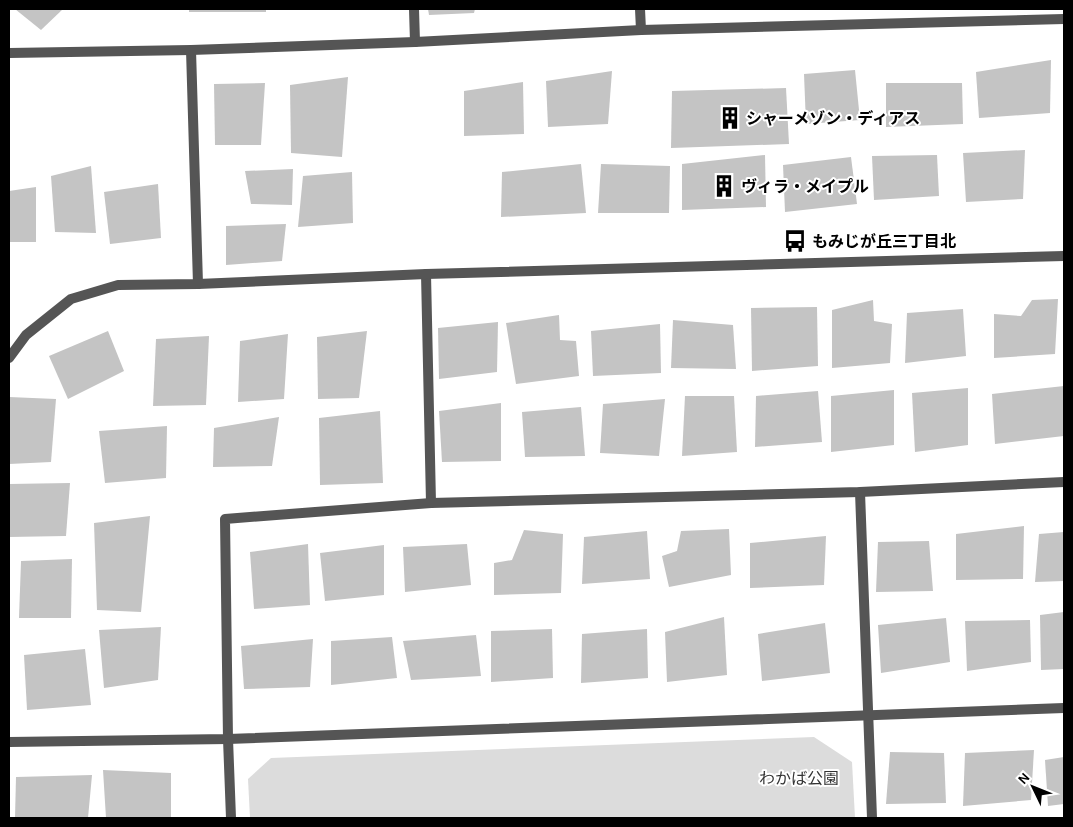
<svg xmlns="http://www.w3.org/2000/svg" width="1073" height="827" viewBox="0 0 1073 827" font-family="Karla,'Noto Sans JP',sans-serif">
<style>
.green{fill:#dcdcdc}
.building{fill:#c4c4c4}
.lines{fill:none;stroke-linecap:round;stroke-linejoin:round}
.street{stroke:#555;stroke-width:10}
.labels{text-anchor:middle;stroke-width:4;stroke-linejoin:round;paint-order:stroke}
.poi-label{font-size:16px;font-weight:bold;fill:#000;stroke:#fff;text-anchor:start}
.park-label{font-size:16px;fill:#333;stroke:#fff}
</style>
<rect width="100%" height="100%" fill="#fff"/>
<polygon class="green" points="814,737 852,762 855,818 250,818 248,779 271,758"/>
<g class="building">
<polygon points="15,9 63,9 41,30"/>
<rect x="189" y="9" width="77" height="3"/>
<polygon points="428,9 475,9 474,13 429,15"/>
<polygon points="1051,60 1050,113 979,118 976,72"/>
<polygon points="855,70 860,120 806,124 804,74"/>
<polygon points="612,71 608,124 548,127 546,81"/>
<polygon points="348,77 342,157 291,153 290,85"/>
<polygon points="523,82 524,134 464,136 464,91"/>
<polygon points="265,83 261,145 215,145 214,84"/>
<polygon points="886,83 962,83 963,124 886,127"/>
<polygon points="786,88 789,144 671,148 672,91"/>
<polygon points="1025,150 1023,199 966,202 963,153"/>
<polygon points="765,155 766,207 682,210 682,164"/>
<polygon points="937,155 939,196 874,200 872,156"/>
<polygon points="851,157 857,204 785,212 783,165"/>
<polygon points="581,164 586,213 501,217 502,172"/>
<polygon points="601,164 670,166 669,213 598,213"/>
<polygon points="91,166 96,233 55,232 51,176"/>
<polygon points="293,169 292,205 251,204 245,171"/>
<polygon points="352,172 353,223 298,227 303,176"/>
<polygon points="158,184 161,238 110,244 104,192"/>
<polygon points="36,187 36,242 9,242 9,191"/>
<polygon points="286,224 282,261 226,265 226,226"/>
<polygon points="1058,299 1055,354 994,358 994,314 1021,316 1032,300"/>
<polygon points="873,300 874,321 892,324 890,363 832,368 832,310"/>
<polygon points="817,307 818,366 752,371 751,308"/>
<polygon points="963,309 966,356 905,363 907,313"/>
<polygon points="559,315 560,340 576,341 579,376 516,384 506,323"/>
<polygon points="673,320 733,325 736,369 671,368"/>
<polygon points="498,322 497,372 439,379 438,328"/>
<polygon points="660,324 661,373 593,376 591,331"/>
<polygon points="108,331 124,371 68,399 49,356"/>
<polygon points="367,331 359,398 318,399 317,337"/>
<polygon points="288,334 284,399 238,402 240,341"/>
<polygon points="209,336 206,405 153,406 156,339"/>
<polygon points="1064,386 1064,436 995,444 992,394"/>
<polygon points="968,388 968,445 915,452 912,393"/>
<polygon points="894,390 894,445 831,452 831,396"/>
<polygon points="818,391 822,442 755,447 756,396"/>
<polygon points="685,396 734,396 737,452 682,456"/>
<polygon points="9,397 56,399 51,462 9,464"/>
<polygon points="665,399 659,456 600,453 603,404"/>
<polygon points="501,403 501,461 442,462 439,411"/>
<polygon points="581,407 585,456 525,457 522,412"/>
<polygon points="380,411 383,483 320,485 319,418"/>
<polygon points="279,417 272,466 213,467 214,428"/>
<polygon points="167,426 166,478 105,483 99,431"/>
<polygon points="70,483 66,536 9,537 9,484"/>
<polygon points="150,516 141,612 97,610 94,523"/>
<polygon points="1024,526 1023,579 956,580 956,534"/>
<polygon points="729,529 731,575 669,587 662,556 677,551 681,531"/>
<polygon points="524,530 563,534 561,593 494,595 494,563 512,560"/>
<polygon points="647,531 650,579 582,584 584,537"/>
<polygon points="1064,532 1064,581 1035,582 1039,534"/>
<polygon points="826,536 824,585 750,588 750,543"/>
<polygon points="929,541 933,591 876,592 878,542"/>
<polygon points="308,544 310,605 254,609 250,552"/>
<polygon points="467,544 471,585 405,592 403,547"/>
<polygon points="384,545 384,595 325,601 320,553"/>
<polygon points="72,559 71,618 19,618 21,561"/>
<polygon points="1064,612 1064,669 1041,670 1040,615"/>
<polygon points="724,617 727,675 667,682 665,632"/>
<polygon points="946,618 950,662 881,673 878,625"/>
<polygon points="1030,620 1031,662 967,671 965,621"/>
<polygon points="825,623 830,673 762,681 758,634"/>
<polygon points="161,627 158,680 104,688 99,630"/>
<polygon points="552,629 553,678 491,682 491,631"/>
<polygon points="647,629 648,678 581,683 582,634"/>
<polygon points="476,635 481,676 411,680 403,641"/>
<polygon points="392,637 397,678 331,685 331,641"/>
<polygon points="313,639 310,687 244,689 241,646"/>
<polygon points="85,649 91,705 27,710 24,655"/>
<polygon points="1034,750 1031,800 963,806 965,753"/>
<polygon points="890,752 944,753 946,803 886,804"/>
<polygon points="1064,757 1064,804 1048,806 1045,760"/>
<polygon points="103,770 171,773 171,818 106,818"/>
<polygon points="92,775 88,818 15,818 16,777"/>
</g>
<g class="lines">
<g class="street">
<polyline points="414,9 415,42"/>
<polyline points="640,9 641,30"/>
<polyline points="191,50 198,284"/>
<polyline points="9,53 191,50 415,42 641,30 1064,19"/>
<polyline points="426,274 431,503"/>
<polyline points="9,358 26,335 71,299 118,285 198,284 426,274 1064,256"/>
<polyline points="860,492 872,818"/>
<polyline points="9,742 228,739 1064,708"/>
<polyline points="231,818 228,739 225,519 431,503 860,492 1064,482"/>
</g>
</g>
<defs>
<symbol id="building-bare" viewBox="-9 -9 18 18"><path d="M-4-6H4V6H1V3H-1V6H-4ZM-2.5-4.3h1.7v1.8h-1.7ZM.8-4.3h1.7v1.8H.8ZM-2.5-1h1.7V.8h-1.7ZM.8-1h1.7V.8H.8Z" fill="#000" stroke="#fff" stroke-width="2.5" paint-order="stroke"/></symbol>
<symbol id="bus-bare" viewBox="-9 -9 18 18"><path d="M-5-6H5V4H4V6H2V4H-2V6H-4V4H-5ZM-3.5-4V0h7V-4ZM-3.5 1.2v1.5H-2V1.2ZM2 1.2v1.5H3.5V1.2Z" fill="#000" stroke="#fff" stroke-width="2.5" paint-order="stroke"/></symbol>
</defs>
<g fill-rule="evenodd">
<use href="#building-bare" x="714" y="102" width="32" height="32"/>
<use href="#building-bare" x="708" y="170" width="32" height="32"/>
<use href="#bus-bare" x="779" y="225" width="32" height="32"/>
</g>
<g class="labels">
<g class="poi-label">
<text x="746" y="124">シャーメゾン・ディアス</text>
<text x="741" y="192">ヴィラ・メイプル</text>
<text x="812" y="247">もみじが丘三丁目北</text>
</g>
<g class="park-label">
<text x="799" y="784">わかば公園</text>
</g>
</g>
<rect width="1073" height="827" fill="none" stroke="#000000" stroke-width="20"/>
<g transform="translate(1033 787) rotate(313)" stroke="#ffffff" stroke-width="4" paint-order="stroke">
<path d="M0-4L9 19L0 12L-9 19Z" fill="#000000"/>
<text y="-8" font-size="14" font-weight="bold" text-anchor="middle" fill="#000000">N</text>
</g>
</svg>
